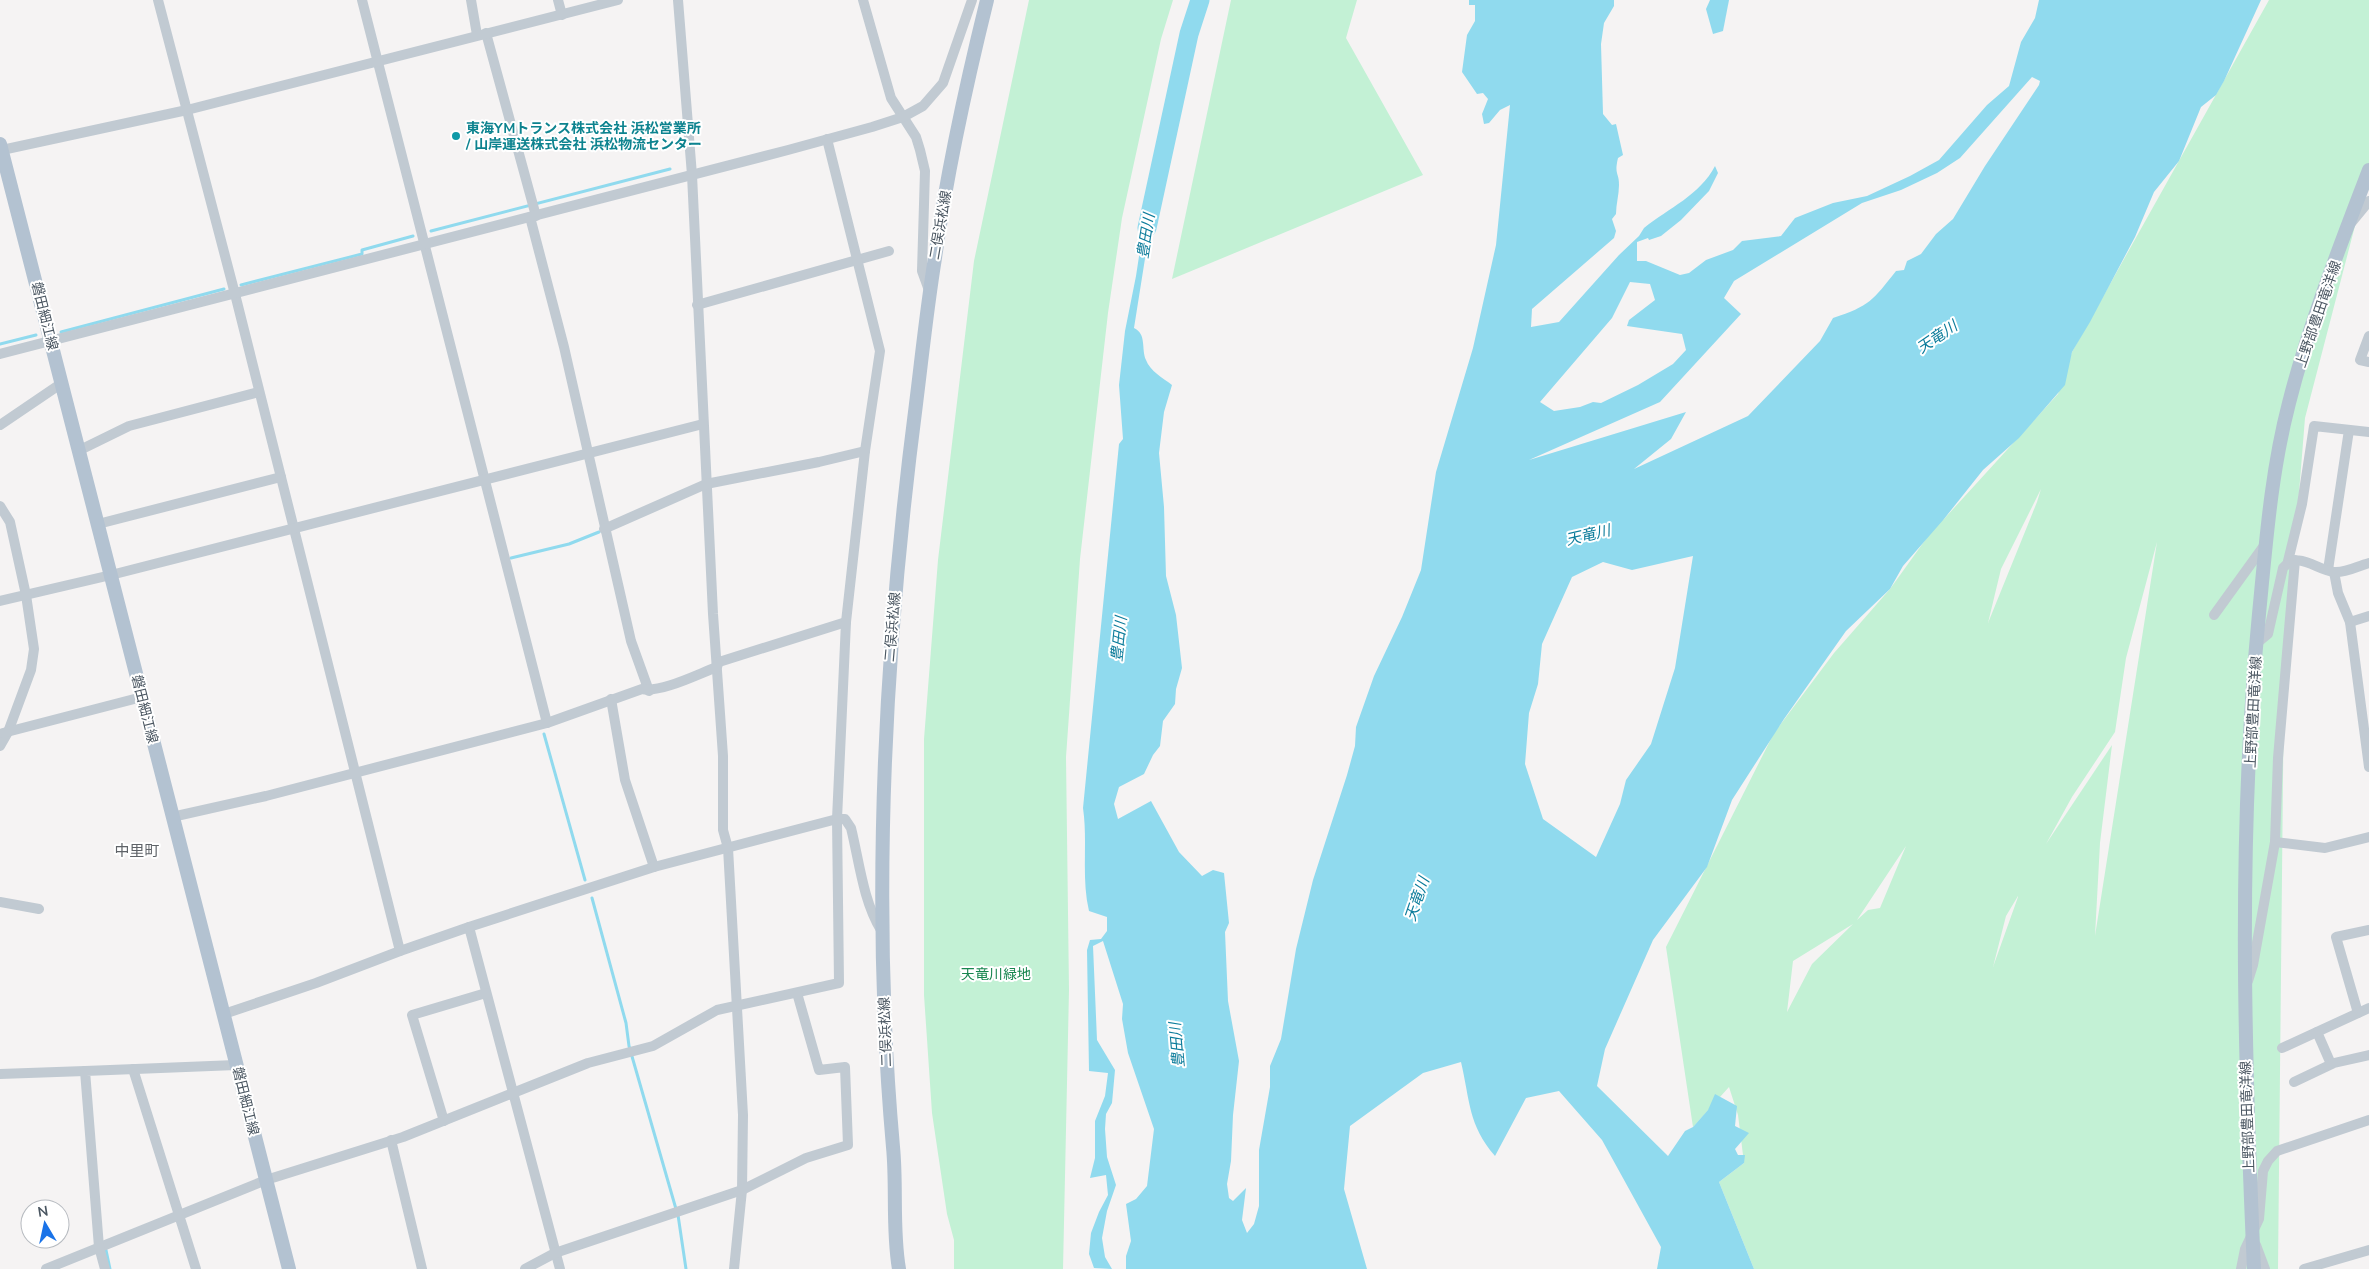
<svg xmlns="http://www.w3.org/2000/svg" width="2369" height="1269" viewBox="0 0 2369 1269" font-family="'Nunito Sans','Noto Sans JP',sans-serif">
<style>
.green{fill:#c3f1d5;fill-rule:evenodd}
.water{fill:#90daee;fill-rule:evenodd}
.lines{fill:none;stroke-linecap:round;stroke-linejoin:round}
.stream{stroke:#90daee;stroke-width:3}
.river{stroke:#90daee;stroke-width:19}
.minor{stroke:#c1cad2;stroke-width:10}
.major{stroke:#b3c2d1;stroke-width:14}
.culture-dot{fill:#0f9aa8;stroke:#fff;stroke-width:2}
.labels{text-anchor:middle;stroke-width:4;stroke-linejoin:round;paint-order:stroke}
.culture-label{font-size:14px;font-weight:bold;fill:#0d838f;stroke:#fff;text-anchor:start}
.street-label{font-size:14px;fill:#4a5661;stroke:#fff}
.park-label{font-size:14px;fill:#17864f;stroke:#fff}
.water-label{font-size:15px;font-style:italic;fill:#0c7c9b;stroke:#fff}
.neighbourhood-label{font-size:15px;fill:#5f6368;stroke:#fff}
</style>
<rect width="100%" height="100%" fill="#f5f3f3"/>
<g class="green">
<polygon points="1029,0 1173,0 1161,39 1122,218 1108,313 1080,559 1066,757 1069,990 1063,1269 954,1269 954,1240 947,1214 932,1113 924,995 924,739 938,560 974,261"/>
<polygon points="1231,0 1357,0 1346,38 1423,175 1172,279"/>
<path d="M2269,0h100v172l-64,246 -21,261 -6,590h-524l-35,-87 25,-19 -6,-48 -9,-28 -36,40 -27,-180 108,-214 60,-80 56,-64 46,-64 8,-6 114,-125 14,-42zM2041,489l-4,13 -49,121 13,-54zM2157,542l-62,394 5,-93 12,-98 -66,99 26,-47 43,-65 11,-74zM1906,846l-26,62 -12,2 -11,10zM2018,896v1l-25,70 13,-51zM1853,924l-41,40 -25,48 6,-51z"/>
</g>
<g class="water">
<path d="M1469,0h145v6l-10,17 -3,21 2,70 9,11 4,-1 7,31 -5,3c-4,17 1,14 1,27 0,10 -3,19 -3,29l-4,5 4,12 -2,7 -82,71 -1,18 28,-5 60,-67 20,-19 5,-8c25,-20 56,-33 71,-62l3,7 -9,18 -28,29 -20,16 -12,4 -1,-2 -11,4v19h9l34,14 9,-2 17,-13 27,-10 9,-9 39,-5 14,-18 38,-15 34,-7 43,-20 29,-16 48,-55 22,-19 12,-44 14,-24 4,-18h222l-37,81 -8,14 -15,12 -22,54 -25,31 -19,45 -45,85 -18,30 -7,33 -46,53 -36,32 -39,49 -41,47 -13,23 -44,42 -62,88 -52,81 -25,67 -54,73 -48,109 -8,37 71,70 17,-25 8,-4 15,-17 7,-16 22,12 -2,20 14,7 -14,16 3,6h7l-1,8 -25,19 35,87h-97l4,-22 -59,-107 -43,-49 -33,7 -31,58c-27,-31 -25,-56 -34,-94l-38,11 -73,53 -6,63 23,80h-241v-13l5,-15 -5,-37 10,-5 11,-13 7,-57 -26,-76 -6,-34 1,-15 -20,-63 -10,5 4,94 18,30 -3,33 -6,11 -1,15 2,28 9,28 -9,26 -5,27 3,19 7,12 -18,-1 -5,-14 2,-21 8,-21 9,-17 -2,-20 -16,3 5,-20v-37l10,-25 3,-23 -19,-2 -2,-121 3,-10 11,-1 6,-8v-14l-18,-6c-8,-34 -1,-69 -6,-103l36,-364 4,-5 -4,-54 6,-54 11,-55 11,-72 7,-2 -20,126c13,6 7,21 12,32 4,11 17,18 26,25l-8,27 -5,41 5,54 2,69 10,39 6,53 -6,21 -1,15 -12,17 -3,25 -7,9 -9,19 -25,13 -5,17 4,15 33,-18 28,51 23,24 11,-6 11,3 5,50 -4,9 3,69 11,60 -6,54 -2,46 -4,23 2,14 4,3 13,-13 -4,32 5,13 7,-9 5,-18v-56l11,-63v-21l11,-27 15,-90 17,-69 34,-105 8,-29 1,-19 18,-51 28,-59 19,-47 15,-98 37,-124 23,-103 14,-140 -10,5 -11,13 -5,1 -2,-10 6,-15 -5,-6 -6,1 -15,-22 5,-37 8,-14v-16h-6zM2032,77l8,4 -1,4 -54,81 -32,53 -17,15 -15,20 -14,7 -3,9 -8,1c-23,29 -26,35 -63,47l-13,23 -72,75 -114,53 37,-30 15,-27 -157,48 131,-58 81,-88 -17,-16 10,-17 128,-78 39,-13 36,-17 23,-15zM1630,282l20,2 5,16 -26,20 -2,6 55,8 4,16 -13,14 -35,21 -37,18 -8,-1 -13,5 -26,4 -14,-9 72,-84zM1693,556l-18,112 -24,76 -25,36 -6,24 -24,53 -53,-38 -18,-55 4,-51 9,-29 4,-40 30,-67 31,-15 29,8z"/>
<polygon points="1710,0 1729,0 1723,31 1713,34 1706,9"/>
</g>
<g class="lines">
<g class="stream">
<polyline points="431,231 670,169"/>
<polyline points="241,285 362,254 362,250 413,236"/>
<polyline points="61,332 224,289"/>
<polyline points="0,344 36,335"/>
<polyline points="511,558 569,544 599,532"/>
<polyline points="544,734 585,880"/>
<polyline points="592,898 626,1023 629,1046 676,1209"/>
<polyline points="678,1215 686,1269"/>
<polyline points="106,1250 110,1269"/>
</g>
<polyline class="river" points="1147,228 1189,34 1200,0"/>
<g class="minor">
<polyline points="158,0 235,294 400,951 469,927 560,1269"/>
<polyline points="362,0 547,723"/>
<polyline points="471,0 477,35"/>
<polyline points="558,0 562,15"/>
<polyline points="678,0 692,175 713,614 723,756 723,830 728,848 743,1115 742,1190 734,1269"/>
<polyline points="863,0 891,98 916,137 920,150 925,171 922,271 930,293"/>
<polyline points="486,33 536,216"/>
<polyline points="2,150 187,110 618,0"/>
<polyline points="530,217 564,347 631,641 649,691"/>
<polyline points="2351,223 2369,201"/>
<polyline points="697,305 889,251"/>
<polyline points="2369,336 2360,360 2369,362"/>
<polyline points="0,354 788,150 872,127 903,117 923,106 943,83 972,0"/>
<polyline points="0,425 62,383"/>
<polyline points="80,450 129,426 259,392"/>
<polyline points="0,506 10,522 26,595 34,649 31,670 8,732 0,746"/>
<polyline points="98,524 281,477"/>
<polyline points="604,529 706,484 819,462 865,451"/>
<polyline points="2288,561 2302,504 2314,426 2369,432"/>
<polyline points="2328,570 2349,430"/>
<polyline points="2334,572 2338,593 2350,622 2369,767"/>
<polyline points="0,601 111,575 703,424"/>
<polyline points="2214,615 2266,543"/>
<polyline points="2350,622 2369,616"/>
<path d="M2256,644l12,-10 15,-66c15,-18 33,2 51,4 13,1 23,-6 35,-9"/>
<polyline points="611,699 625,780 654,867"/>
<polyline points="3,733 142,697"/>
<path d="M172,817l94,-21 281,-73 95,-34c19,4 56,-15 75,-22l2,-5 127,-40"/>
<polyline points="2275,842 2325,848 2369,837"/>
<polyline points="0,902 39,909"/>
<path d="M469,927l185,-60 183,-48h8l6,9c8,32 12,73 30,102"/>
<polyline points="2248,981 2253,965 2275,842 2278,758 2295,560"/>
<polyline points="2358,1013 2336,937 2369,930"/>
<polyline points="224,1014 316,983 400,951"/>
<polyline points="2317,1032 2331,1064"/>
<polyline points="2282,1048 2369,1008"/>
<polyline points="133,1069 196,1269"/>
<polyline points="0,1074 85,1071"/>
<polyline points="2294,1082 2334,1063 2369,1055"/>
<polyline points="444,1121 412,1015 486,993"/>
<polyline points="391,1140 422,1269"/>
<polyline points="2256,1245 2265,1269"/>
<polyline points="46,1269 266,1180 403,1137 588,1063 653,1046 717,1010 839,983 837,819 846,622 865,451 880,351 827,139"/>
<polyline points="105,1269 99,1247 85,1071 236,1065"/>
<polyline points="525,1269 555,1253 742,1190 806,1158 848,1145 845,1067 819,1070 797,993"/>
<polyline points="2241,1269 2245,1249 2259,1219 2263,1171 2268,1161 2277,1151 2369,1120"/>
<polyline points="2304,1269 2369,1250"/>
</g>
<g class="major">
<polyline points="0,144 289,1269"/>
<path d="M899,1269c-7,-40 -2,-82 -6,-122 -22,-247 -9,-496 23,-743 6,-48 11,-97 19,-146 12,-87 31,-173 52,-258"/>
<path d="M2254,1269c-10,-218 -16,-437 5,-655 7,-71 12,-142 30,-211 20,-79 51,-157 80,-233"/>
</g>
</g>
<circle class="culture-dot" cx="456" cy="136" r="5"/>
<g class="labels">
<g class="culture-label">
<text x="466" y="133">東海YMトランス株式会社 浜松営業所<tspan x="466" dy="16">/ 山岸運送株式会社 浜松物流センター</tspan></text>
</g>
<g class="street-label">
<text transform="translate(940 225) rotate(-80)" y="5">二俣浜松線</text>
<text transform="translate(2318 314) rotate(-71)" y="5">上野部豊田竜洋線</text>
<text transform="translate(45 316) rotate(76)" y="5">磐田細江線</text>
<text transform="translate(892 627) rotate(-85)" y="5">二俣浜松線</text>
<text transform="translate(145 709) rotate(76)" y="5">磐田細江線</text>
<text transform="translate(2253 712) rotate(-87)" y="5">上野部豊田竜洋線</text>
<text transform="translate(885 1032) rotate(-92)" y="5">二俣浜松線</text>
<text transform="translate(246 1101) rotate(76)" y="5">磐田細江線</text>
<text transform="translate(2247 1117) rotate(-92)" y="5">上野部豊田竜洋線</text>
</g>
<g class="park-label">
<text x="996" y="979">天竜川緑地</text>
</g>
<g class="water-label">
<text transform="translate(1146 236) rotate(-81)" y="5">豊田川</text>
<text transform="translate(1937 337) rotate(-34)" y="5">天竜川</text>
<text transform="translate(1588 535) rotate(-13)" y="5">天竜川</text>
<text transform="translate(1119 639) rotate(-84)" y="5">豊田川</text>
<text transform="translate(1417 899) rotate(-71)" y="5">天竜川</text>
<text transform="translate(1177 1045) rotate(-95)" y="5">豊田川</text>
</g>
<g class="neighbourhood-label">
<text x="137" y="856">中里町</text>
</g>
</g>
<g transform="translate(45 1224) rotate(351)"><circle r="24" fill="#ffffff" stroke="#b7bbc0"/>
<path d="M0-4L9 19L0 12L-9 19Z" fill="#1a73e8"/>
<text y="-8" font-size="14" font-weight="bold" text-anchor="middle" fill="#4a5661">N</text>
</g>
</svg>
